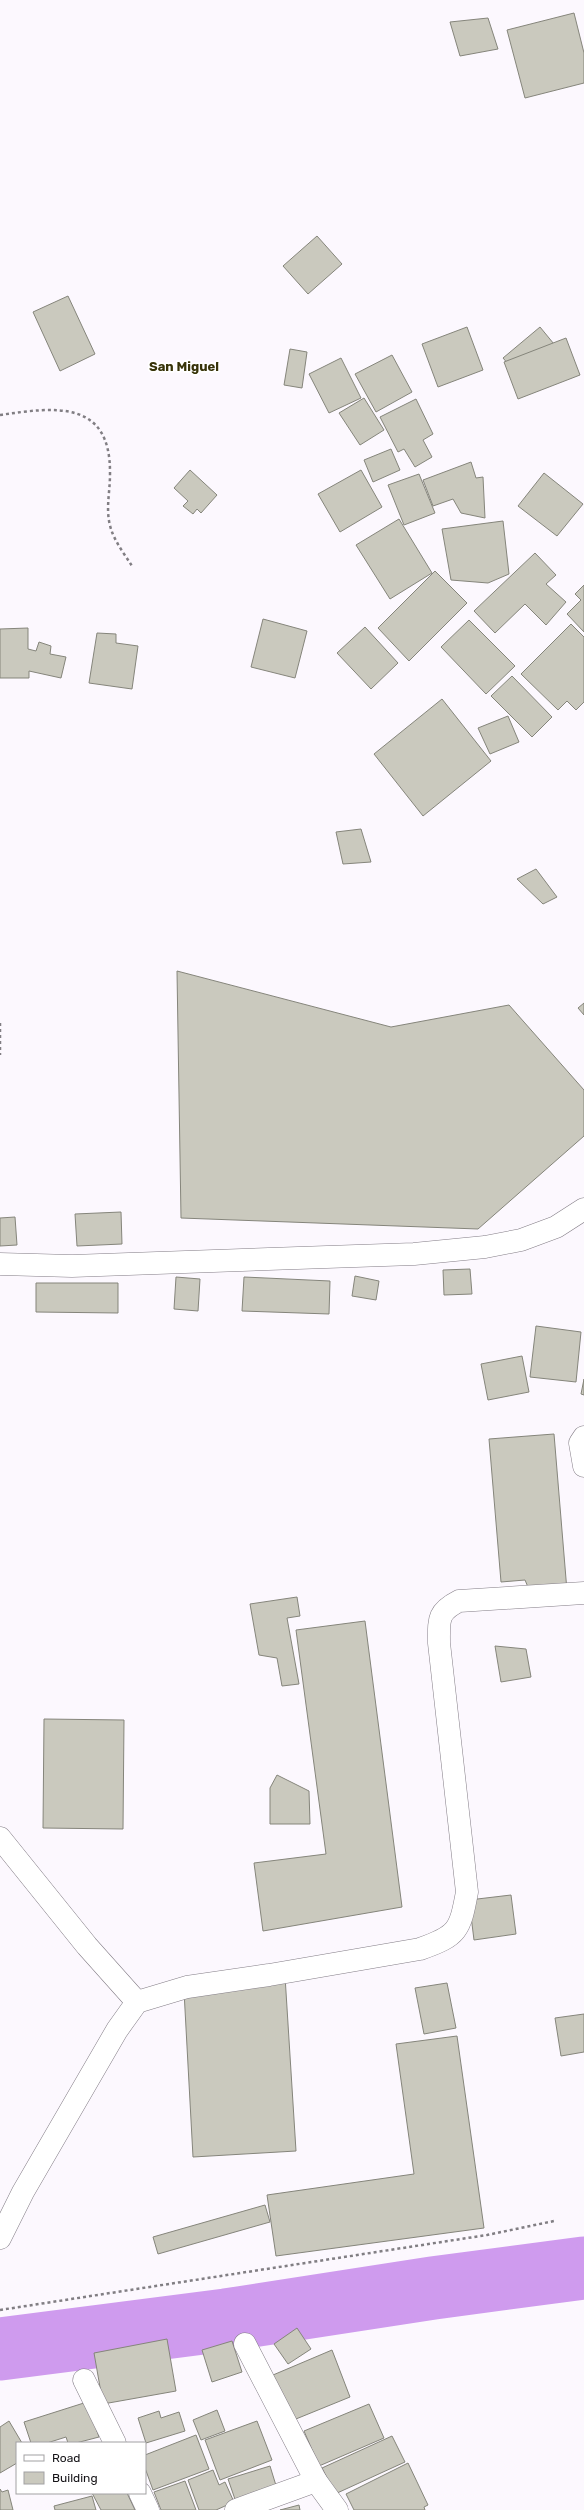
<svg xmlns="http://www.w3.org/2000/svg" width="584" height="2510" viewBox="0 0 584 2510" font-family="Rubik,sans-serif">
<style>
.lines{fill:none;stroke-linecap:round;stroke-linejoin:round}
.river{stroke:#cf9bee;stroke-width:63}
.building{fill:#cac9be;stroke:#85857b}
.minor-casing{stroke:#837d86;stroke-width:23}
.path{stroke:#817e83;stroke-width:2.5;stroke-dasharray:3 3;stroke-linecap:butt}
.minor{stroke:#fff;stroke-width:22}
.labels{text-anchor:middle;stroke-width:3.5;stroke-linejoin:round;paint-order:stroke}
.neighbourhood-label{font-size:13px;font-weight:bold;fill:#373308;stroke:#fff}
</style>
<rect width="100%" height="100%" fill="#fcf8fe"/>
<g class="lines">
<polyline class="river" points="0,2349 226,2320 433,2288 584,2268"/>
</g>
<g class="building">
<polygon points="574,13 584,53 584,83 525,98 507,30"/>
<polygon points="488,18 498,49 460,56 450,22"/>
<polygon points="317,236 342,264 308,294 283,266"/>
<polygon points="68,296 95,354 60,371 33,312"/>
<polygon points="467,327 483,370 438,387 422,344"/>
<polygon points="540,327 563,355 527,386 503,358"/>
<polygon points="566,338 580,375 518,399 504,362"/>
<polygon points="290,349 307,352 302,388 284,385"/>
<polygon points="392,355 412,392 376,412 355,374"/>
<polygon points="341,358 361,398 329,413 309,374"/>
<polygon points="364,398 384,430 360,445 339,413"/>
<polygon points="416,399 433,434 423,440 432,457 415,467 404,449 398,452 380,417"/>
<polygon points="391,449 400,470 373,482 364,460"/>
<polygon points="471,462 476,478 483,477 485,518 461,513 453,499 433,506 423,480"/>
<polygon points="190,470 217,495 201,513 197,509 193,514 183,506 188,501 174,488"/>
<polygon points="361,470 382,507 340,532 318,494"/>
<polygon points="544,473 583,504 557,536 518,506"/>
<polygon points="419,474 435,513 404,525 388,485"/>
<polygon points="399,519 432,573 390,599 356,545"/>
<polygon points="503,521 509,574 488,583 451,580 442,529"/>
<polygon points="535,553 556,575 546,584 566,602 546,625 525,604 495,633 474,611"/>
<polygon points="435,571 467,603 409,661 378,628"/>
<polygon points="584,585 584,632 567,614 581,600 575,594"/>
<polygon points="263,619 307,631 295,678 251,667"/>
<polygon points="469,620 515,666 486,694 441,647"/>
<polygon points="571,624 584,637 584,702 576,710 567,701 558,710 521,674"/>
<polygon points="365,627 398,663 371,689 337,653"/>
<polygon points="28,628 28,649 36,651 39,642 51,646 50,654 66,657 61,678 29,671 29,678 0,678 0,629"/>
<polygon points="97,633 116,634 116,643 138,646 132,689 89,683"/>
<polygon points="512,676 552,717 532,737 491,696"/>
<polygon points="442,699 491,761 423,816 374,754"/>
<polygon points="508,716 519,742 490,754 478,728"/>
<polygon points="361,829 371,862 343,864 336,832"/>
<polygon points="536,869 557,897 543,904 517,879"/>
<polygon points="177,971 391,1027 509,1005 584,1090 584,1136 478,1229 181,1218"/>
<polygon points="584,1003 584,1015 578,1008"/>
<polygon points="121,1212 122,1244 77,1246 75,1214"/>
<polygon points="15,1217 17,1245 0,1246 0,1218"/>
<polygon points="470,1269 472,1294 444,1295 443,1270"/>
<polygon points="355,1276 379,1281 376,1300 352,1296"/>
<polygon points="176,1277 200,1279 198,1311 174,1309"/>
<polygon points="244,1277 330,1281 329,1314 242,1311"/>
<polygon points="36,1283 118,1283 118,1313 36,1312"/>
<polygon points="536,1326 581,1332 576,1382 530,1377"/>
<polygon points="522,1356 529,1392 488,1400 481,1364"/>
<polygon points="584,1379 584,1395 581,1394"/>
<polygon points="554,1434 568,1603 536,1606 525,1580 501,1582 489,1439"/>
<polygon points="297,1597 300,1616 287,1618 299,1684 282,1686 277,1658 259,1655 250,1604"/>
<polygon points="365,1621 402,1907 263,1931 254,1863 326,1854 296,1630"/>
<polygon points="495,1646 526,1649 531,1677 501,1682"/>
<polygon points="44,1719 124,1720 123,1829 43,1828"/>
<polygon points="277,1775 309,1791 310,1824 270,1824 270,1788"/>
<polygon points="511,1895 516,1934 474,1940 469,1900"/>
<polygon points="285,1976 296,2151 193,2157 184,1991"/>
<polygon points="447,1983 456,2028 424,2034 415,1988"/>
<polygon points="584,2014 584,2052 561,2056 555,2018"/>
<polygon points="457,2036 484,2228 276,2256 267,2195 414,2174 396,2044"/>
<polygon points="265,2205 270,2222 158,2254 153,2237"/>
<polygon points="297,2328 311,2349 288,2364 274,2344"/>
<polygon points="167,2339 176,2391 103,2404 94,2353"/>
<polygon points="232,2341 242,2372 212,2382 202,2350"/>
<polygon points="332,2350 350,2397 291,2421 273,2375"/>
<polygon points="87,2402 99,2437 76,2443 68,2443 66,2437 47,2443 31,2443 24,2422"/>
<polygon points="369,2404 384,2438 319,2466 304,2431"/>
<polygon points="217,2410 225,2431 201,2440 193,2420"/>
<polygon points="159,2411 161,2418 179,2412 185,2431 146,2443 138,2418"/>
<polygon points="9,2421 22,2443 17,2443 17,2463 0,2473 0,2427"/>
<polygon points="257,2421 272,2460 220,2480 205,2440"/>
<polygon points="196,2435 209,2469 153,2490 145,2468 145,2455"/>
<polygon points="392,2436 405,2462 335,2494 322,2468"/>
<polygon points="408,2463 428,2505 424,2507 425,2510 354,2510 346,2494"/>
<polygon points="270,2466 278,2492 238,2508 228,2479"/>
<polygon points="213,2470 219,2485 225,2482 234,2502 216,2510 199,2510 188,2480"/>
<polygon points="185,2481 196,2510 161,2510 154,2492"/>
<polygon points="0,2489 2,2492 8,2490 13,2510 0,2510"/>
<polygon points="92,2493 127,2493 135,2510 101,2510"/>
<polygon points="92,2496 96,2510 55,2510 54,2506"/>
<polygon points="299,2505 300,2510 280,2510"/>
</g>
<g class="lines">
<defs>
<g id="minor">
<polyline points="0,1264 72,1266 414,1254 485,1247 521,1240 556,1227 584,1209"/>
<polyline points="584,1437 580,1443 584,1466"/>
<polyline points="0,1838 87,1946 137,2002"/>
<path d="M0,2238l23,-46 94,-162 20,-28 50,-15 82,-12 151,-26c38,-13 40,-19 47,-57l-28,-249c0,-23 -2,-31 20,-42l125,-8"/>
<polyline points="245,2344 316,2481 337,2510"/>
<polyline points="84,2380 115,2443"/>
<polyline points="140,2493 148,2510"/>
<polyline points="236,2510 316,2481"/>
</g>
</defs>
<use href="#minor" class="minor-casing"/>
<g class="path">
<path d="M0,415c55,-8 111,-16 110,59 0,20 -5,36 1,55 4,13 14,26 21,37"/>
<polyline points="0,1023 0,1055"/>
<polyline points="0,2310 487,2235 554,2221"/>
</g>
<use href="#minor" class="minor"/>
</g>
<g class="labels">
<g class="neighbourhood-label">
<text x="184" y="371">San Miguel</text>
</g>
</g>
<rect x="16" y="2442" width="130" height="52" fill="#ffffff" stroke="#a2a1a3"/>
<rect x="24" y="2455" width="20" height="6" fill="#ffffff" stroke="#a2a1a3"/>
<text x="52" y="2462" font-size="12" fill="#161418">Road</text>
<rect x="24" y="2472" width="20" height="12" fill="#cac9be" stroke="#a2a1a3"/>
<text x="52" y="2482" font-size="12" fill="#161418">Building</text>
</svg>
